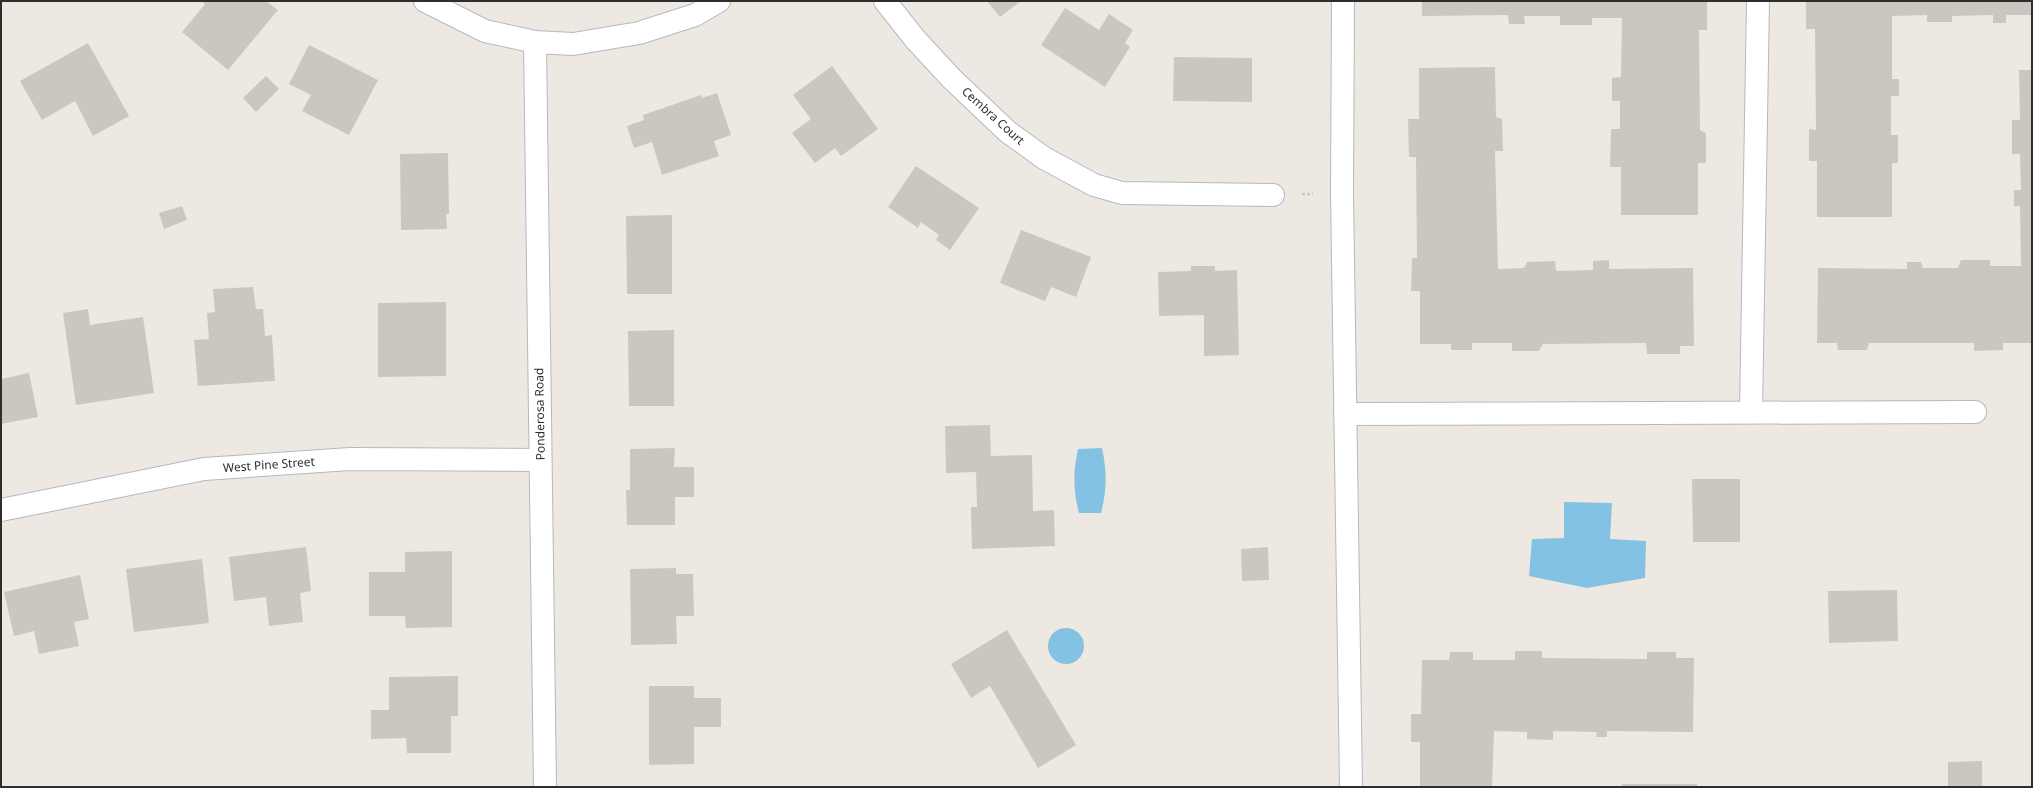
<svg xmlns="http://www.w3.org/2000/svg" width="2033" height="788" viewBox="0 0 2033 788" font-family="'Noto Sans',sans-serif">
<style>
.water{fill:#83c2e2}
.building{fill:#cac7c0}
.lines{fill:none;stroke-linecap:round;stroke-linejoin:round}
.minor-casing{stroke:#b6b7c0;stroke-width:24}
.path{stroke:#c9c9c9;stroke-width:2.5;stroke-dasharray:3 2;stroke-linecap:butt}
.minor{stroke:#fff;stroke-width:22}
.labels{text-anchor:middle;stroke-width:3;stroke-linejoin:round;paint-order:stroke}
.street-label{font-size:12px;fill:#2e2e2e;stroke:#fff}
</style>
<rect width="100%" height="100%" fill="#ede9e2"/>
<g class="water">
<path d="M1102,448c5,23 5,42 -1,65h-22c-6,-22 -6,-42 -1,-64z"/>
<polygon points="1564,502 1612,503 1610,539 1646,541 1645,578 1587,588 1529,576 1532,539 1564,538"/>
<circle cx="1066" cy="646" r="18"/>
</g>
<g class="building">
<polygon points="201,1 266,1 278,10 228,70 182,32 205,4"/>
<polygon points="987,1 1021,1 1000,17"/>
<polygon points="1422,1 1707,1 1707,30 1699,30 1700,130 1706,133 1706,163 1698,163 1698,215 1621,215 1621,167 1610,167 1611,129 1620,129 1620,101 1612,101 1612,78 1621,77 1622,18 1592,18 1592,25 1560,25 1560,16 1524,16 1525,24 1509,24 1508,15 1422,16"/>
<polygon points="1806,1 2032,1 2032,15 2006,15 2006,23 1993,23 1993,15 1952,16 1952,22 1927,22 1927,15 1892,16 1892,79 1899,79 1899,96 1891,96 1891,135 1898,135 1898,163 1892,163 1892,217 1817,217 1817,161 1809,161 1809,129 1816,130 1815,29 1806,29"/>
<polygon points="1065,8 1099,30 1109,14 1133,30 1125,43 1130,47 1105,87 1041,45"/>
<polygon points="88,43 129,116 93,136 75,101 42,120 20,81"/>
<polygon points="309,45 378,80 349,135 302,111 311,95 289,84"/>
<polygon points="1174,57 1252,58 1252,102 1173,101"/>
<polygon points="832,66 878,129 841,156 835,148 815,163 792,133 811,119 793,95"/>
<polygon points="1495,67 1496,117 1502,119 1503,151 1495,151 1498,269 1524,268 1527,262 1555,261 1556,271 1593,270 1593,261 1609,260 1609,269 1693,268 1694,346 1680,346 1680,354 1647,354 1646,343 1543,344 1539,351 1512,351 1512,343 1472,343 1472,350 1451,350 1451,344 1420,344 1420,291 1411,291 1412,258 1417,258 1416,157 1409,157 1408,119 1419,119 1419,68"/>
<polygon points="2019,70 2032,70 2032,343 2003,343 2003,350 1974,351 1974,343 1869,343 1867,350 1838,350 1837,343 1817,343 1818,268 1907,269 1907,262 1921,262 1923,268 1958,268 1961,260 1990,260 1990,266 2021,266 2020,206 2014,206 2014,190 2021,190 2020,154 2012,154 2012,120 2020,120"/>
<polygon points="266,76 279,89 256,112 243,98"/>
<polygon points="717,93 731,135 714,141 719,156 662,175 652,142 634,148 627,126 644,120 643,115 701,95 702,98"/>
<polygon points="448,153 449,214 446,214 447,229 401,230 400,154"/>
<polygon points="916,166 979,208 950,250 936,240 939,235 921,222 918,228 888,207"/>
<polygon points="182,206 187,220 164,229 159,213"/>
<polygon points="672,215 672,294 627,294 626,216"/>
<polygon points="1021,230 1091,257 1076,297 1051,287 1045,301 1000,283"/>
<polygon points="1191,266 1215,266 1215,271 1237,270 1239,355 1204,356 1204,315 1159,316 1158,272 1191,271"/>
<polygon points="253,287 256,309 263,309 265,336 272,335 275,381 198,386 194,340 209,339 207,313 215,312 213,289"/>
<polygon points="446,302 446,376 378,377 378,303"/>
<polygon points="88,309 90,325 143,317 154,393 76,405 63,313"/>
<polygon points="674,330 674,406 629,406 628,331"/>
<polygon points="29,373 38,417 1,424 1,379"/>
<polygon points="990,425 991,456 1032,455 1033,511 1054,510 1055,546 972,549 971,507 977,507 976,472 946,473 945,426"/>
<polygon points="675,448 674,467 694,467 694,497 675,497 675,525 627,525 626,490 630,490 630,449"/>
<polygon points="1692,479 1740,479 1740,542 1693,542"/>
<polygon points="306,547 311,591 300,593 303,622 269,626 266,597 234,601 229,557"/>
<polygon points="1268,547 1269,580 1242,581 1241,549"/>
<polygon points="452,551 452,627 406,628 405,616 369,616 369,572 405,572 405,552"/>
<polygon points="202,559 209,623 134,632 126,569"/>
<polygon points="676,568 676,574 693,574 694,616 676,616 677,644 631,645 630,569"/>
<polygon points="80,575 89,619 74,622 79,646 39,654 34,631 14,636 4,592"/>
<polygon points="1897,590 1898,641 1829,643 1828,591"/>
<polygon points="1007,630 1076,745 1038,768 990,686 971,698 951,664"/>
<polygon points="1515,651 1542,651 1542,658 1647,659 1647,652 1676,652 1676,658 1694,658 1693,732 1607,731 1607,737 1596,737 1597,732 1553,731 1553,740 1527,739 1527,732 1494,731 1492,787 1420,787 1420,742 1411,742 1411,714 1421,714 1422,660 1449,660 1450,652 1473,652 1473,660 1515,660"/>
<polygon points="458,676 458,716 451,716 451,753 407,753 406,738 371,739 371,710 389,710 389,677"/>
<polygon points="649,686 694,686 694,698 721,698 721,727 694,727 694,764 649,765"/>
<polygon points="1982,761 1982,787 1948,787 1948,762"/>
<rect x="1622" y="784" width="75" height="3"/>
</g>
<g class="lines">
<defs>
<g id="minor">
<polyline points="425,1 485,31 535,42 573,44 639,33 695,15 719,1"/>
<polyline points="885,1 915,39 952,79 1008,132 1044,158 1094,185 1122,193 1273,195"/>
<polyline points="1343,1 1342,193 1351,787"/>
<polyline points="535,42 545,787"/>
<polyline points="1751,412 1758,1"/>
<polyline points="1345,414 1975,412"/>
<polyline points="1,510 204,469 350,459 540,460"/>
</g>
</defs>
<use href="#minor" class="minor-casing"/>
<polyline class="path" points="1302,194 1313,194"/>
<use href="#minor" class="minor"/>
</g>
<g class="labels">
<g class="street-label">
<text transform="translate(993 116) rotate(42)" y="4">Cembra Court</text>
<text transform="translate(540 414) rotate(-91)" y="4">Ponderosa Road</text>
<text transform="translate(269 465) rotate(-4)" y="4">West Pine Street</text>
</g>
</g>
<rect width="2033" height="788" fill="none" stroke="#2e2e2e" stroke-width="4"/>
</svg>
